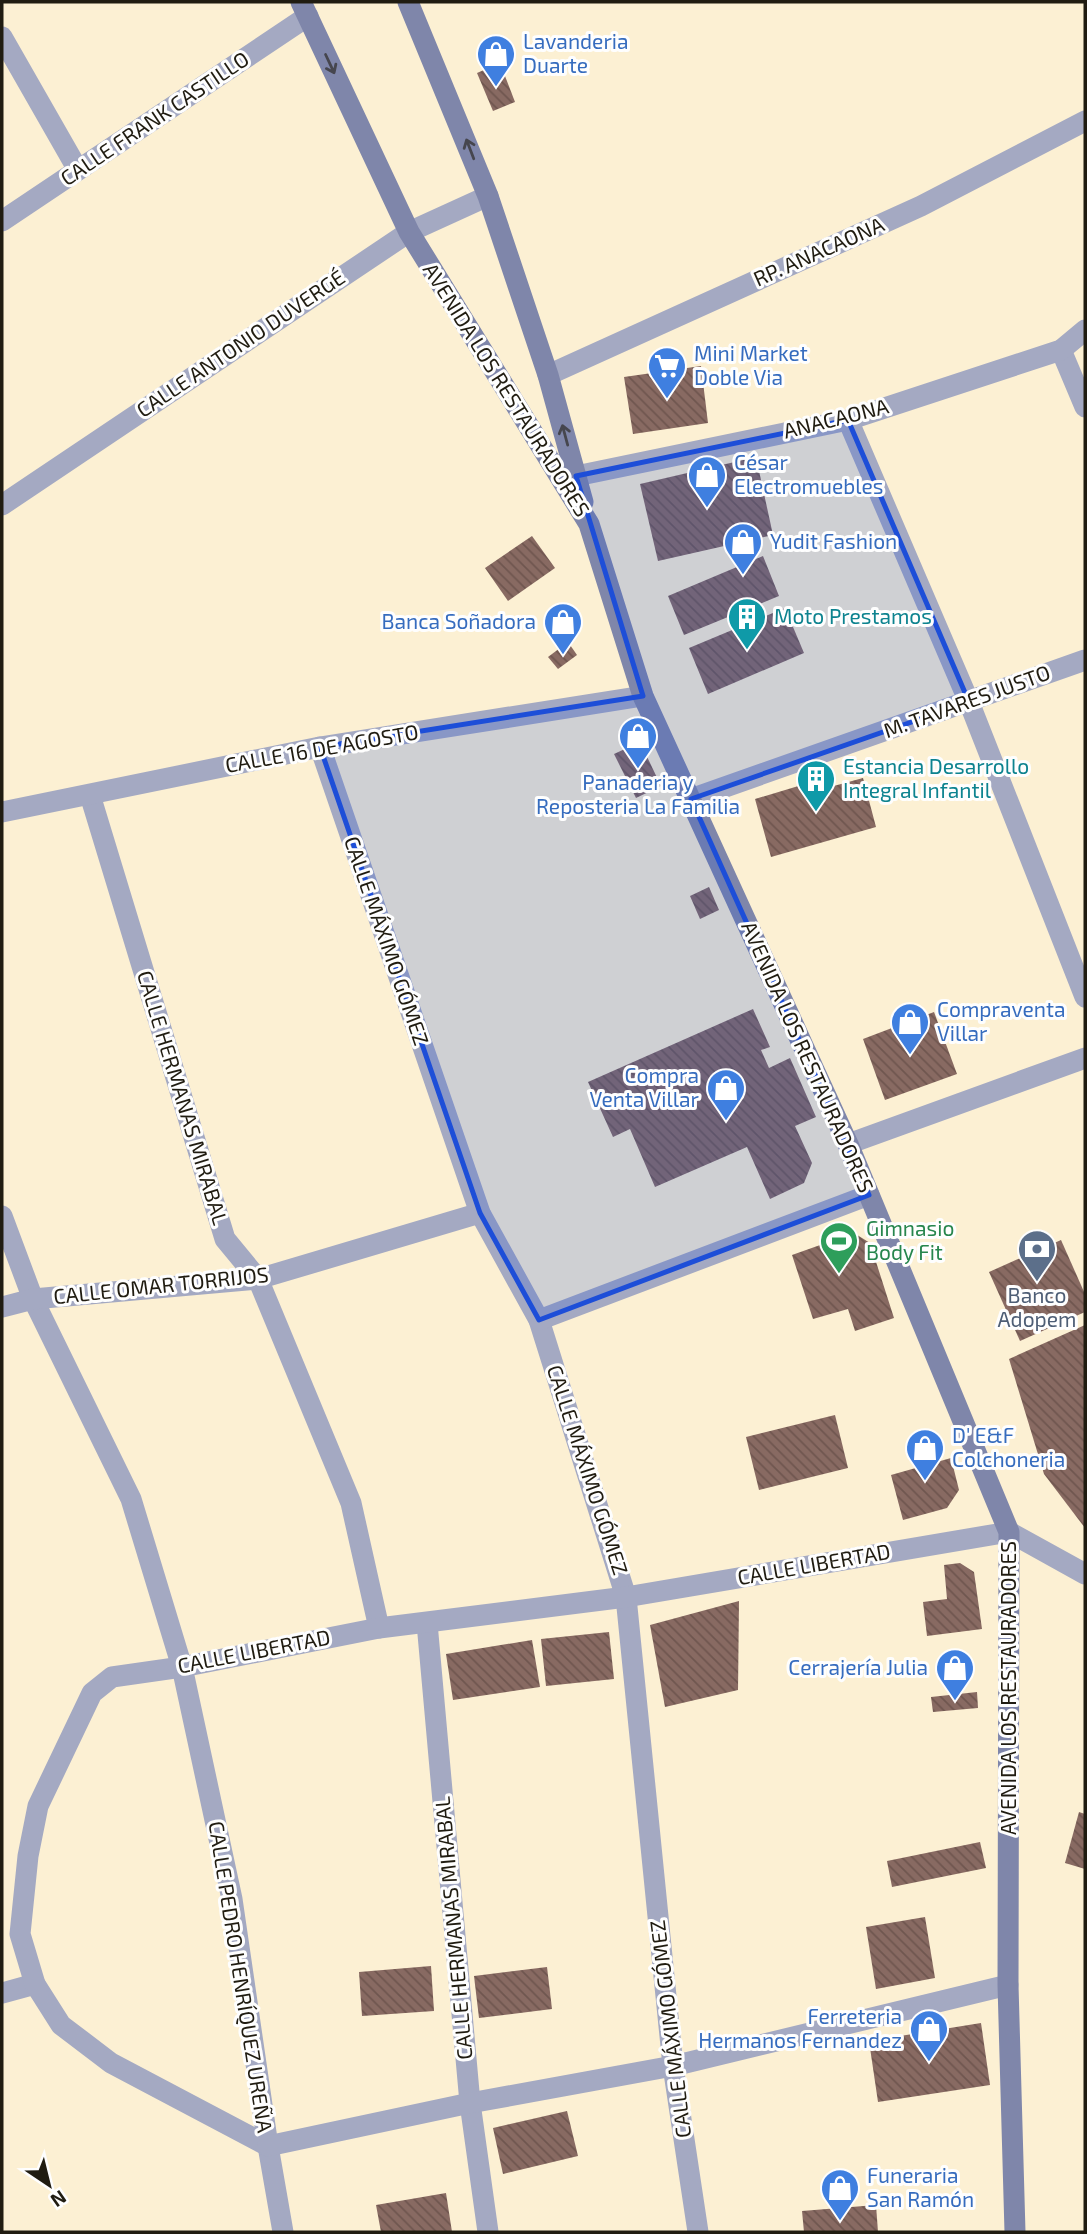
<svg xmlns="http://www.w3.org/2000/svg" width="1087" height="2234" viewBox="0 0 1087 2234" font-family="'Exo 2',sans-serif">
<style>
.building{fill:url(#building-back-hatch)}
.lines{fill:none;stroke-linecap:round;stroke-linejoin:round}
.street{stroke:#a4a9c2;stroke-width:21}
.secondary{stroke:#7f86aa;stroke-width:21}
.oneway{stroke:#46464e}
.marked{fill:#1d4ed8;fill-opacity:0.2;stroke:#1d4ed8;stroke-width:5;stroke-linejoin:round}
.labels{text-anchor:middle;stroke-width:6;stroke-linejoin:round;paint-order:stroke}
.shop-label{font-size:21px;fill:#366cbe;stroke:#fefefe;text-anchor:start}
.street-label{font-size:21px;fill:#201c11;stroke:#fefefe}
.culture-label{font-size:21px;fill:#0d838f;stroke:#fefefe;text-anchor:start}
.leisure-label{font-size:21px;fill:#27864d;stroke:#fefefe;text-anchor:start}
.service-label{font-size:21px;fill:#4e5e75;stroke:#fefefe}
</style>
<defs>
<pattern id="building-back-hatch" width="6" height="6" patternUnits="userSpaceOnUse" patternTransform="scale(1.75)"><rect width="6" height="6" fill="#886a62"/><path d="M-1 5l2 2M0 0l6 6M5-1l2 2" fill="none" stroke="#6f564f"/></pattern>
</defs>
<rect width="100%" height="100%" fill="#fcf0d3"/>
<g class="building">
<polygon points="500,63 515,102 493,111 477,73"/>
<polygon points="701,366 708,423 633,434 624,377"/>
<polygon points="756,457 773,535 658,561 640,484"/>
<polygon points="532,536 555,568 508,601 485,568"/>
<polygon points="763,556 779,596 684,635 668,596"/>
<polygon points="785,608 804,653 708,694 689,648"/>
<polygon points="568,642 577,655 558,669 548,657"/>
<polygon points="640,742 661,786 636,798 614,754"/>
<polygon points="863,778 876,827 771,857 755,799 805,784 808,793"/>
<polygon points="709,887 719,910 700,919 690,896"/>
<polygon points="753,1009 770,1047 761,1050 769,1068 790,1058 816,1117 795,1126 812,1163 804,1183 770,1199 747,1147 655,1187 630,1129 613,1137 588,1082"/>
<polygon points="934,1012 957,1074 885,1100 863,1039"/>
<polygon points="854,1233 870,1243 894,1318 855,1331 848,1309 813,1319 792,1255"/>
<polygon points="1061,1240 1085,1294 1085,1312 1020,1341 989,1272"/>
<polygon points="1085,1325 1085,1528 1044,1474 1009,1359"/>
<polygon points="835,1415 848,1468 759,1490 746,1437"/>
<polygon points="951,1458 959,1490 947,1508 903,1520 891,1475"/>
<polygon points="960,1563 974,1572 982,1629 927,1636 923,1602 947,1599 944,1565"/>
<polygon points="739,1601 738,1690 665,1707 650,1625"/>
<polygon points="609,1632 614,1679 546,1686 541,1639"/>
<polygon points="532,1640 540,1687 453,1700 446,1654"/>
<polygon points="977,1692 978,1708 933,1712 931,1697"/>
<polygon points="1079,1812 1085,1814 1085,1869 1065,1863"/>
<polygon points="980,1842 986,1868 892,1887 887,1861"/>
<polygon points="925,1917 935,1978 876,1989 866,1927"/>
<polygon points="431,1966 434,2011 362,2016 359,1972"/>
<polygon points="547,1967 552,2009 479,2018 474,1976"/>
<polygon points="981,2023 990,2085 878,2102 869,2041"/>
<polygon points="567,2111 578,2156 503,2174 493,2128"/>
<polygon points="446,2193 452,2232 381,2232 376,2205"/>
<polygon points="876,2205 878,2232 804,2232 802,2211"/>
</g>
<g class="lines">
<g class="street">
<polyline points="2,37 78,170"/>
<polyline points="2,221 308,16"/>
<polyline points="1061,350 1085,407"/>
<polyline points="548,375 921,206 1085,121"/>
<polyline points="848,420 969,702 1085,997"/>
<polyline points="576,476 848,420 1061,350 1085,330"/>
<polyline points="2,505 409,232 488,196"/>
<polyline points="320,747 480,1213 539,1320 626,1597 673,2066 698,2232"/>
<polyline points="90,795 225,1239 258,1279 351,1503 379,1628"/>
<polyline points="691,799 1085,660"/>
<polyline points="2,812 320,747 643,696"/>
<polyline points="848,1144 1085,1058"/>
<polyline points="2,1216 33,1299 131,1499 182,1667 232,1899 268,2146 283,2232"/>
<polyline points="2,1307 33,1299 258,1279 480,1213"/>
<polyline points="539,1320 869,1195"/>
<polyline points="427,1623 470,2103 488,2232"/>
<polyline points="2,1993 35,1984"/>
<polyline points="268,2146 111,2063 61,2025 35,1984 20,1934 28,1856 38,1806 92,1693 112,1677 182,1667 379,1628 626,1597 1009,1532 1085,1574"/>
<polyline points="268,2146 470,2103 673,2066 1008,1985"/>
</g>
<g class="secondary">
<polyline points="301,2 409,232 589,524 643,696 848,1144 1009,1532 1008,1985 1015,2232"/>
<polyline points="408,2 488,196 548,375 583,502"/>
</g>
</g>
<defs><path id="oneway-shaft" d="M-6 0H5M1.5-3L5.5 0L1.5 3" fill="none" stroke-width="1.6" stroke-linecap="round" stroke-linejoin="round" transform="scale(1.75)"/></defs>
<g class="oneway">
<use href="#oneway-shaft" transform="translate(330 64) rotate(65)"/>
<use href="#oneway-shaft" transform="translate(470 149) rotate(-111)"/>
<use href="#oneway-shaft" transform="translate(565 435) rotate(-105)"/>
</g>
<path class="marked" d="M848,420l121,282 -278,97 178,396 -330,125 -59,-107 -160,-466 323,-51 -67,-220z"/>
<defs>
<symbol id="shop-pin" viewBox="-11 -11 22 30"><path d="M0 17L-7.5 6A9.5 9.5 0 1 1 7.5 6Z" fill="#3f7fe0" stroke="#fefefe"/><path d="M-5-2.5h2.3a2.7 3.5 0 0 1 5.4 0H5L5.5 6h-11ZM-1.5-2.5h3a1.5 2.3 0 0 0-3 0Z" fill="#fff"/></symbol>
<symbol id="supermarket-pin" viewBox="-11 -11 22 30"><path d="M0 17L-7.5 6A9.5 9.5 0 1 1 7.5 6Z" fill="#3f7fe0" stroke="#fefefe"/><path d="M-6-5.5h2.5l.6 2H6L4.5 2H-2.5L-4.4-4H-6ZM-1.5 3.2a1.3 1.3 0 1 0 .1 0ZM3 3.2a1.3 1.3 0 1 0 .1 0Z" fill="#fff"/></symbol>
<symbol id="building-pin" viewBox="-11 -11 22 30"><path d="M0 17L-7.5 6A9.5 9.5 0 1 1 7.5 6Z" fill="#0f9aa8" stroke="#fefefe"/><path d="M-4-6H4V6H1V3H-1V6H-4ZM-2.5-4.3h1.7v1.8h-1.7ZM.8-4.3h1.7v1.8H.8ZM-2.5-1h1.7V.8h-1.7ZM.8-1h1.7V.8H.8Z" fill="#fff"/></symbol>
<symbol id="stadium-pin" viewBox="-11 -11 22 30"><path d="M0 17L-7.5 6A9.5 9.5 0 1 1 7.5 6Z" fill="#2e9e5b" stroke="#fefefe"/><path d="M0-5a6.5 5 0 1 0 0 10a6.5 5 0 1 0 0-10ZM-3.5-1.8h7v3.6h-7Z" fill="#fff"/></symbol>
<symbol id="bank-pin" viewBox="-11 -11 22 30"><path d="M0 17L-7.5 6A9.5 9.5 0 1 1 7.5 6Z" fill="#5c6f8a" stroke="#fefefe"/><path d="M-6-4H6V4H-6ZM0-2.3a2.3 2.3 0 1 0 0 4.6a2.3 2.3 0 1 0 0-4.6Z" fill="#fff"/></symbol>
</defs>
<g fill-rule="evenodd">
<use href="#shop-pin" x="474" y="32" width="44" height="60"/>
<use href="#supermarket-pin" x="645" y="344" width="44" height="60"/>
<use href="#shop-pin" x="685" y="453" width="44" height="60"/>
<use href="#shop-pin" x="721" y="520" width="44" height="60"/>
<use href="#building-pin" x="725" y="595" width="44" height="60"/>
<use href="#shop-pin" x="541" y="600" width="44" height="60"/>
<use href="#shop-pin" x="616" y="714" width="44" height="60"/>
<use href="#building-pin" x="794" y="757" width="44" height="60"/>
<use href="#shop-pin" x="888" y="1000" width="44" height="60"/>
<use href="#shop-pin" x="704" y="1066" width="44" height="60"/>
<use href="#stadium-pin" x="817" y="1219" width="44" height="60"/>
<use href="#bank-pin" x="1015" y="1227" width="44" height="60"/>
<use href="#shop-pin" x="903" y="1426" width="44" height="60"/>
<use href="#shop-pin" x="933" y="1646" width="44" height="60"/>
<use href="#shop-pin" x="907" y="2007" width="44" height="60"/>
<use href="#shop-pin" x="818" y="2166" width="44" height="60"/>
</g>
<g class="labels">
<g class="shop-label">
<text x="523" y="49">Lavanderia<tspan x="523" dy="24">Duarte</tspan></text>
<text x="694" y="361">Mini Market<tspan x="694" dy="24">Doble Via</tspan></text>
<text x="734" y="470">César<tspan x="734" dy="24">Electromuebles</tspan></text>
<text x="770" y="549">Yudit Fashion</text>
<text x="536" y="629" text-anchor="end">Banca Soñadora</text>
<text x="638" y="790" text-anchor="middle">Panaderia y<tspan x="638" dy="24">Reposteria La Familia</tspan></text>
<text x="937" y="1017">Compraventa<tspan x="937" dy="24">Villar</tspan></text>
<text x="699" y="1083" text-anchor="end">Compra<tspan x="699" dy="24">Venta Villar</tspan></text>
<text x="952" y="1443">D' E&amp;F<tspan x="952" dy="24">Colchoneria</tspan></text>
<text x="928" y="1675" text-anchor="end">Cerrajería Julia</text>
<text x="902" y="2024" text-anchor="end">Ferreteria<tspan x="902" dy="24">Hermanos Fernandez</tspan></text>
<text x="867" y="2183">Funeraria<tspan x="867" dy="24">San Ramón</tspan></text>
</g>
<g class="street-label">
<text transform="translate(155 119) rotate(-34)" y="7">CALLE FRANK CASTILLO</text>
<text transform="translate(819 252) rotate(-24)" y="7">RP. ANACAONA</text>
<text transform="translate(241 344) rotate(-34)" y="7">CALLE ANTONIO DUVERGÉ</text>
<text transform="translate(506 390) rotate(58)" y="7">AVENIDA LOS RESTAURADORES</text>
<text transform="translate(836 419) rotate(-14)" y="7">ANACAONA</text>
<text transform="translate(967 702) rotate(-20)" y="7">M. TAVARES JUSTO</text>
<text transform="translate(322 749) rotate(-10)" y="7">CALLE 16 DE AGOSTO</text>
<text transform="translate(386 941) rotate(71)" y="7">CALLE MÁXIMO GÓMEZ</text>
<text transform="translate(807 1057) rotate(66)" y="7">AVENIDA LOS RESTAURADORES</text>
<text transform="translate(182 1098) rotate(73)" y="7">CALLE HERMANAS MIRABAL</text>
<text transform="translate(161 1286) rotate(-6)" y="7">CALLE OMAR TORRIJOS</text>
<text transform="translate(587 1470) rotate(72)" y="7">CALLE MÁXIMO GÓMEZ</text>
<text transform="translate(814 1565) rotate(-10)" y="7">CALLE LIBERTAD</text>
<text transform="translate(254 1652) rotate(-11)" y="7">CALLE LIBERTAD</text>
<text transform="translate(1009 1688) rotate(-90)" y="7">AVENIDA LOS RESTAURADORES</text>
<text transform="translate(454 1928) rotate(-95)" y="7">CALLE HERMANAS MIRABAL</text>
<text transform="translate(240 1977) rotate(81)" y="7">CALLE PEDRO HENRÍQUEZ UREÑA</text>
<text transform="translate(671 2029) rotate(-97)" y="7">CALLE MÁXIMO GÓMEZ</text>
</g>
<g class="culture-label">
<text x="774" y="624">Moto Prestamos</text>
<text x="843" y="774">Estancia Desarrollo<tspan x="843" dy="24">Integral Infantil</tspan></text>
</g>
<g class="leisure-label">
<text x="866" y="1236">Gimnasio<tspan x="866" dy="24">Body Fit</tspan></text>
</g>
<g class="service-label">
<text x="1037" y="1303">Banco<tspan x="1037" dy="24">Adopem</tspan></text>
</g>
</g>
<rect width="1087" height="2234" fill="none" stroke="#201c11" stroke-width="7"/>
<g transform="translate(49 2185) rotate(145)" stroke="#fefefe" stroke-width="5" paint-order="stroke">
<path d="M0-5L12 26L0 18L-12 26Z" fill="#201c11"/>
<text y="-10" font-size="19" font-weight="bold" text-anchor="middle" fill="#201c11">N</text>
</g>
</svg>
